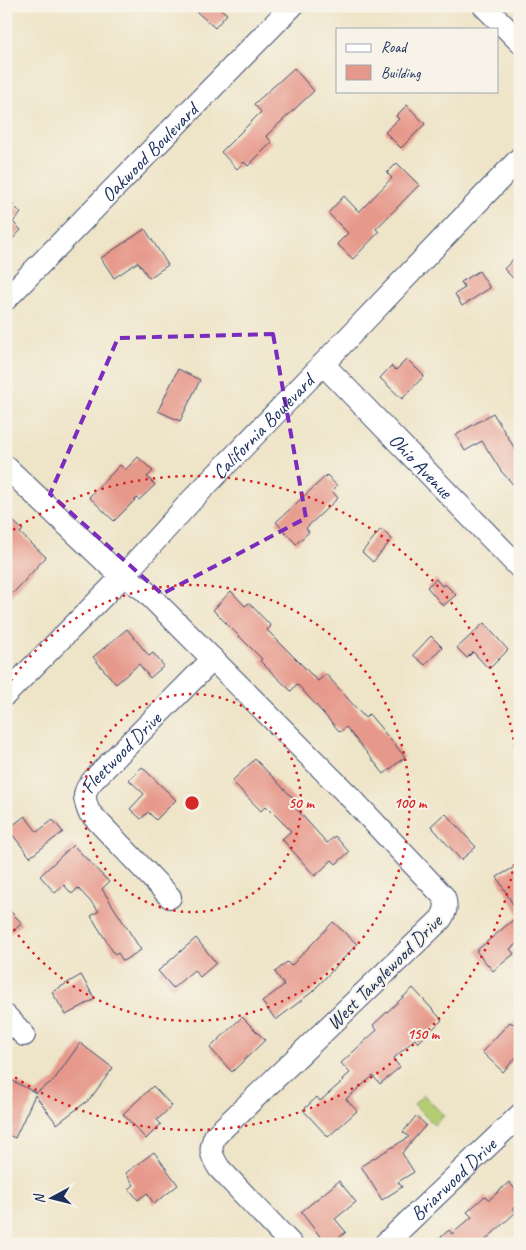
<svg xmlns="http://www.w3.org/2000/svg" width="526" height="1250" viewBox="0 0 526 1250" font-family="Caveat,sans-serif">
<style>
.grass{fill:#b4cd72;stroke:#687e68}
.building{fill:#e6998b}
.lines{fill:none;stroke-linecap:round;stroke-linejoin:round}
.minor-casing{stroke:#3b4a6e;stroke-width:24}
.minor{stroke:#fff;stroke-width:22}
.marked{fill:none;stroke:#7b2cbf;stroke-width:4;stroke-dasharray:10 6;stroke-linejoin:round}
.ring{fill:none;stroke:#d62828;stroke-width:2.5;stroke-dasharray:2.5 5}
.labels{text-anchor:middle;stroke-width:4;stroke-linejoin:round;paint-order:stroke}
.street-label{font-size:20px;fill:#1b2f5e;stroke:#f7f3e8}
.centre{fill:#d62828;stroke:#f7f3e8;stroke-width:2.5}
.ring-label{font-size:15px;text-anchor:middle;font-weight:bold;fill:#d62828;stroke:#f7f3e8;stroke-width:4;stroke-linejoin:round;paint-order:stroke}
</style>
<rect width="100%" height="100%" fill="#f7f3e8"/>
<filter id="ink" filterUnits="userSpaceOnUse"><feTurbulence type="fractalNoise" baseFrequency=".02" numOctaves="2"/><feDisplacementMap in="SourceGraphic" scale="10" xChannelSelector="R" yChannelSelector="G"/><feConvolveMatrix kernelMatrix="1 2 1 2 8 2 1 2 1" color-interpolation-filters="sRGB"/></filter>
<filter id="wash" filterUnits="userSpaceOnUse"><feTurbulence type="fractalNoise" baseFrequency=".0096" numOctaves="4" result="noise"/><feDisplacementMap in="SourceGraphic" scale="20" xChannelSelector="R" yChannelSelector="G"/><feGaussianBlur stdDeviation="1.12" result="paint"/><feColorMatrix in="noise" values="0 0 0 0 0 0 0 0 0 0 0 0 0 0 0 0 0 1.4 0 .05"/><feComposite in="paint" operator="in"/></filter>
<g filter="url(#wash)">
<rect width="100%" height="100%" fill="#eee4c7"/>
<polygon class="grass" points="424,1095 444,1116 434,1125 414,1104"/>
<g id="blocks">
<g class="building">
<polygon points="190,6 217,6 227,14 215,28"/>
<polygon points="294,68 314,91 266,136 272,142 248,166 244,162 237,169 221,152 261,112 254,104"/>
<polygon points="407,105 425,124 401,148 385,132 399,119 396,116"/>
<polygon points="397,163 419,185 376,229 379,232 353,259 337,244 348,233 328,213 344,196 359,212 392,178 387,173"/>
<polygon points="6,198 21,213 13,222 21,230 6,246"/>
<polygon points="145,229 168,265 149,278 138,262 114,278 101,258"/>
<polygon points="520,252 520,285 504,269"/>
<polygon points="479,271 490,288 462,306 455,294 465,288 461,282"/>
<polygon points="407,359 424,376 402,399 380,378 391,366 396,370"/>
<polygon points="178,369 200,380 180,421 158,411"/>
<polygon points="493,413 520,457 520,492 501,471 482,441 465,451 456,435"/>
<polygon points="138,457 153,471 147,477 155,485 139,500 137,498 114,521 89,497 120,465 125,470"/>
<polygon points="327,475 337,486 332,491 338,498 306,528 309,532 296,544 276,522"/>
<polygon points="6,515 23,530 20,533 46,557 6,601"/>
<polygon points="381,529 392,539 373,562 362,552"/>
<polygon points="436,579 442,586 445,584 456,595 443,606 427,587"/>
<polygon points="231,591 245,606 249,603 271,626 267,630 318,681 326,674 365,718 369,714 405,757 384,774 346,727 340,732 297,684 291,691 260,661 262,659 213,610"/>
<polygon points="484,623 508,650 489,669 473,652 467,658 457,648"/>
<polygon points="127,629 149,656 153,653 164,666 150,678 139,664 116,684 93,657"/>
<polygon points="431,636 442,647 425,665 413,655"/>
<polygon points="255,759 295,800 291,803 327,843 335,836 349,852 336,864 332,860 315,876 282,839 291,831 266,806 261,811 232,781"/>
<polygon points="142,767 176,800 156,820 148,812 141,819 130,809 144,794 129,780"/>
<polygon points="445,813 476,847 461,860 431,826"/>
<polygon points="25,816 37,832 53,820 63,832 30,857 8,829"/>
<polygon points="73,845 109,882 102,889 141,950 123,961 118,953 115,955 91,916 99,911 78,888 72,894 64,885 55,893 40,876"/>
<polygon points="520,864 520,941 510,949 514,954 493,971 476,951 519,915 497,877"/>
<polygon points="6,907 22,923 6,938"/>
<polygon points="333,922 357,944 312,992 276,1020 262,1002 284,985 275,972 287,962 291,966"/>
<polygon points="196,938 216,963 200,977 194,970 173,988 158,971"/>
<polygon points="81,975 95,999 66,1015 52,992"/>
<polygon points="413,988 442,1020 418,1043 415,1039 393,1059 400,1067 380,1084 373,1076 346,1099 357,1111 328,1137 303,1110 317,1097 320,1101 344,1080 343,1079 350,1073 341,1063 377,1030 373,1025"/>
<polygon points="242,1017 265,1040 232,1072 210,1048"/>
<polygon points="520,1017 520,1053 503,1072 482,1052 510,1022 513,1024"/>
<polygon points="80,1043 113,1068 90,1099 57,1124 35,1095 15,1138 6,1134 6,1091 11,1080 36,1093 54,1080"/>
<polygon points="153,1086 172,1106 157,1120 161,1124 146,1139 123,1114"/>
<polygon points="416,1116 426,1125 402,1153 414,1172 398,1182 402,1187 382,1200 361,1166 409,1137 403,1132"/>
<polygon points="154,1152 178,1185 154,1204 147,1193 138,1200 129,1189 134,1185 126,1173"/>
<polygon points="339,1181 356,1202 335,1219 346,1232 331,1244 326,1244 301,1212"/>
<polygon points="509,1182 520,1195 520,1202 513,1208 516,1212 481,1244 433,1244 449,1230 452,1234 472,1217 467,1212 485,1196 489,1200"/>
</g>
</g>
</g>
<g filter="url(#ink)">
<use href="#blocks" fill-opacity="0" stroke="#3b4a6e" stroke-width="1"/>
<g class="lines">
<defs>
<g id="minor">
<polyline points="484,6 520,42"/>
<path id="s1" d="M6,299l286,-293"/>
<path id="s2" d="M323,364l197,204"/>
<path d="M6,467l103,98 35,25 208,209 92,98c3,9 2,14 -3,22l-226,217c-6,14 -4,19 4,32l72,76"/>
<path id="s3" d="M6,694l118,-119 66,-73 133,-138 197,-206"/>
<path id="s4" d="M170,897l-81,-85c-6,-15 -6,-21 5,-33l119,-120"/>
<polyline points="6,1016 24,1035"/>
<path id="s5" d="M385,1244l135,-129"/>
</g>
</defs>
<use href="#minor" class="minor-casing"/>
<use href="#minor" class="minor"/>
</g>
</g>
<path class="marked" d="M273,334l33,184 -144,76 -112,-100 68,-156z"/>
<g class="ring">
<circle cx="192" cy="803" r="109"/>
<path d="M7 687A218 218 0 1 1 7 919"/>
<path d="M7 534A327 327 0 1 1 7 1072"/>
</g>
<g class="labels">
<g class="street-label">
<text dy="7" stroke="none"><textPath href="#s1" startOffset="205">Oakwood Boulevard</textPath></text>
<text dy="7" stroke="none"><textPath href="#s3" startOffset="371">California Boulevard</textPath></text>
<text dy="7" stroke="none"><textPath href="#s2" startOffset="141">Ohio Avenue</textPath></text>
<text dy="7" stroke="none"><textPath href="#s4" startOffset="191">Fleetwood Drive</textPath></text>
<text transform="translate(384 972) rotate(-45)" y="7">West Tanglewood Drive</text>
<text dy="7" stroke="none"><textPath href="#s5" startOffset="94">Briarwood Drive</textPath></text>
</g>
</g>
<circle cx="192" cy="803" r="8" class="centre"/>
<g class="ring-label">
<text x="301" y="808">50 m</text>
<text x="410" y="808">100 m</text>
<text x="423" y="1039">150 m</text>
</g>
<rect width="526" height="1250" fill="none" stroke="#f7f3e8" stroke-width="25"/>
<rect x="336" y="28" width="162" height="65" fill="#f7f3e8" stroke="#9fa5b1"/>
<rect x="346" y="44" width="25" height="8" fill="#ffffff" stroke="#9fa5b1"/>
<text x="381" y="52" font-size="15" fill="#1b2f5e">Road</text>
<rect x="346" y="65" width="25" height="15" fill="#e6998b" stroke="#9fa5b1"/>
<text x="381" y="78" font-size="15" fill="#1b2f5e">Building</text>
<g transform="translate(52 1198) rotate(263)" stroke="#f7f3e8" stroke-width="4" paint-order="stroke">
<path d="M0-4L9 19L0 12L-9 19Z" fill="#1b2f5e"/>
<text y="-8" font-size="14" font-weight="bold" text-anchor="middle" fill="#1b2f5e">N</text>
</g>
</svg>
